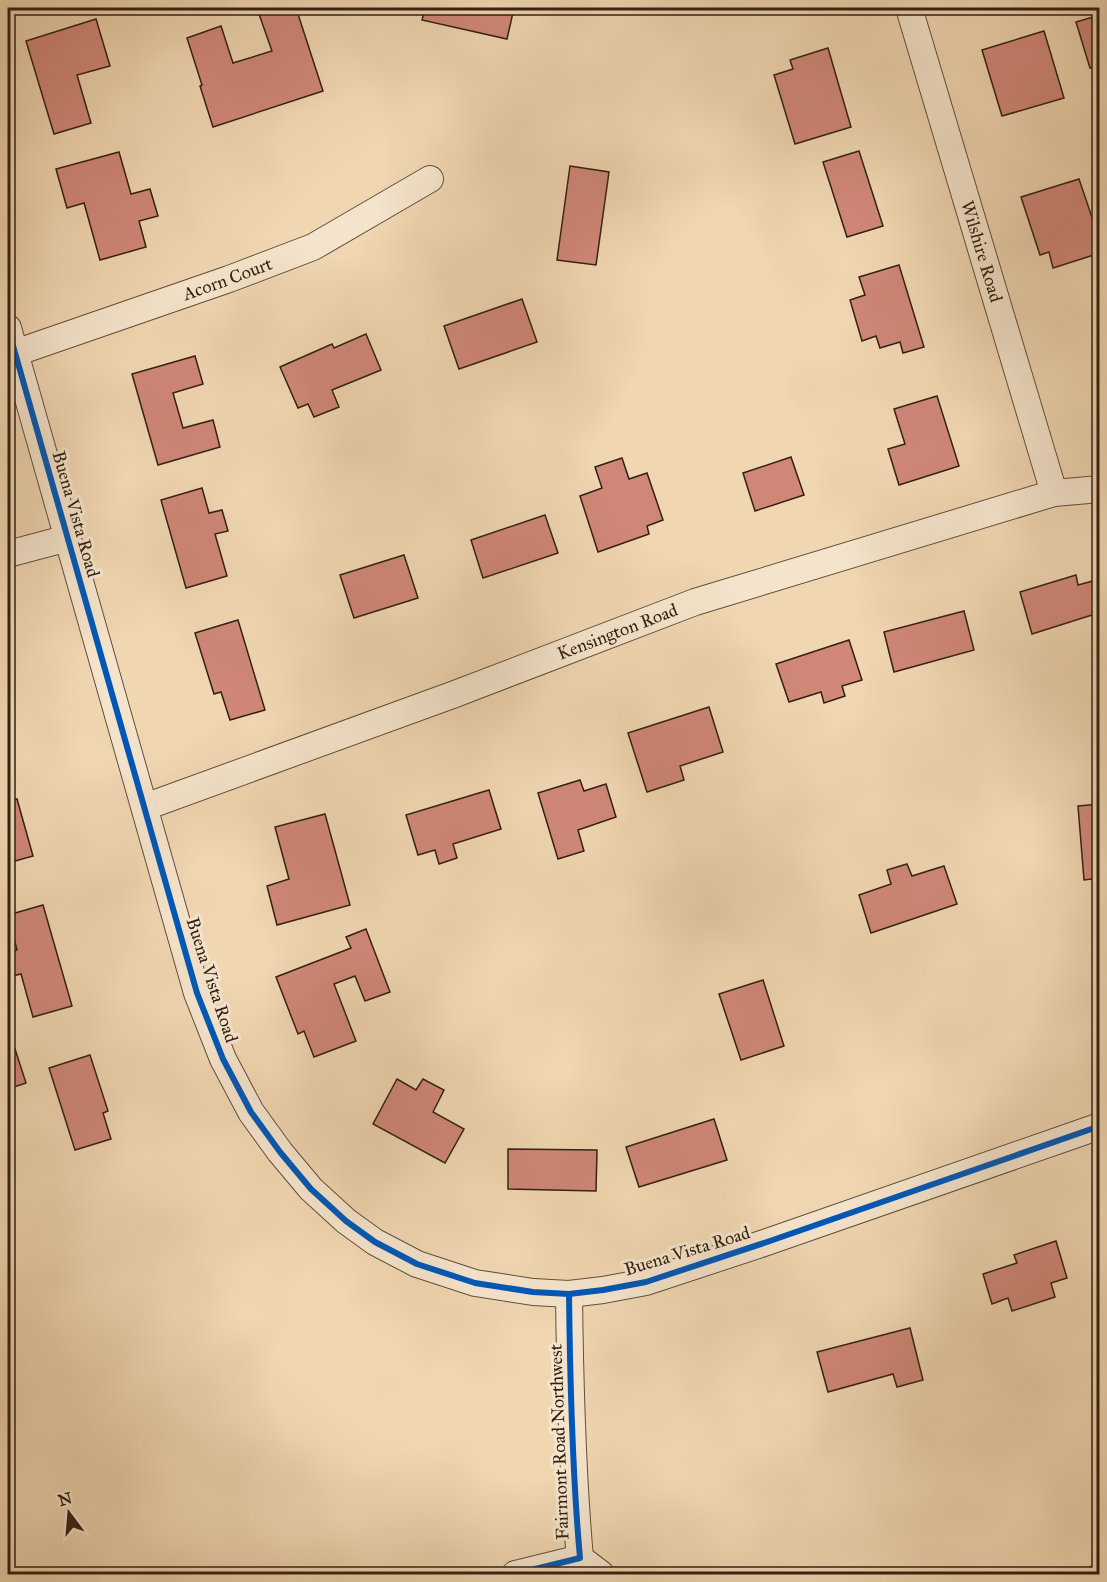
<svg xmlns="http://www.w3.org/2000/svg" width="1107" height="1582" viewBox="0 0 1107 1582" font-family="'IM FELL Great Primer',serif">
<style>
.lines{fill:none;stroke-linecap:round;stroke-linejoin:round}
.stream{stroke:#737b75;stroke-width:8}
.building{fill:#d08778;stroke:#322013;stroke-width:1.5}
.minor-casing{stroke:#624e3a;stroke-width:28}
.minor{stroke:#f5e4cc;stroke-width:26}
.cycleway-casing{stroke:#f5e4cc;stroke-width:10}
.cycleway{stroke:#0057b8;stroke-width:6}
.labels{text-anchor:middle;stroke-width:6;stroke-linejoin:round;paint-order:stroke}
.street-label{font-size:18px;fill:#322013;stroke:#f5e4cc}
</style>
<rect width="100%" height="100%" fill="#f0d6b1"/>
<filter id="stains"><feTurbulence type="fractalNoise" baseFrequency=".00333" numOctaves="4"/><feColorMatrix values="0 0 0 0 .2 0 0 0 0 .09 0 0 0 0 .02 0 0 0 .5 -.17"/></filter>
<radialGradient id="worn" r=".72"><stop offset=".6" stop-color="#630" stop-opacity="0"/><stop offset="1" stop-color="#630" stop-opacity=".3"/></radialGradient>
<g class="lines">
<polyline class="stream" points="1085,1574 1100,1564"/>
</g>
<g class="building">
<polygon points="279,8 296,8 323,91 213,127 200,86 202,85 187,38 221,26 233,63 272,51 259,14"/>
<polygon points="425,8 514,8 507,39 422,20"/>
<polygon points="1100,15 1100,65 1090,68 1076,22"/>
<polygon points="96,19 110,66 77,75 91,123 54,134 26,41"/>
<polygon points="1044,31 1064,98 1002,116 982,50"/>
<polygon points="828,48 851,127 795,144 774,75 793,69 790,60"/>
<polygon points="859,151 883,226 847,237 823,162"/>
<polygon points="119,152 131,194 150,189 158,216 139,221 146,247 100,260 84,203 67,208 56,169"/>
<polygon points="570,166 609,172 596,265 557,260"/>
<polygon points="1079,179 1100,241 1100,253 1053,268 1049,252 1040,255 1021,197"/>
<polygon points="899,265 924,347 903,353 900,342 880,348 876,336 862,341 850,300 865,295 859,277"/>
<polygon points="522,299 537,342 459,369 444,326"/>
<polygon points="366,334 381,370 332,390 339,407 314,417 308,404 298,408 280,367 332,344 334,348"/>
<polygon points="195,356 203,384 173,393 183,428 213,420 220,447 158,465 132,374"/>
<polygon points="937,396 959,466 899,485 888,449 905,444 894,409"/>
<polygon points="791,457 804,495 755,511 743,473"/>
<polygon points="622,458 629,479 647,473 663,520 647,526 649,534 598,552 580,496 602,488 595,467"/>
<polygon points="202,488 209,513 222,510 228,531 215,534 227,576 186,588 161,500"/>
<polygon points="545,515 558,553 483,578 471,540"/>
<polygon points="404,555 418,598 354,618 340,575"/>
<polygon points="1076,575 1078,585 1100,579 1100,640 1092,615 1032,634 1020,592"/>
<polygon points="964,611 974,650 894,672 884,632"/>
<polygon points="238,620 265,710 230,720 221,692 214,694 195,633"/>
<polygon points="849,640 862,680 842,686 845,696 824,703 821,692 789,702 776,664"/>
<polygon points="709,707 723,752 680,766 684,780 647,792 628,733"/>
<polygon points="580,780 584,791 606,784 616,817 578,830 584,851 558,859 538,793"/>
<polygon points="8,786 9,786 13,800 17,799 33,856 8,863"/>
<polygon points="489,790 501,829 453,844 457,858 439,864 435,850 418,855 406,815"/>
<polygon points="1100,804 1100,878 1084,880 1078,806"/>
<polygon points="325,814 350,905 277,925 267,886 289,879 275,827"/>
<polygon points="907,864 912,876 944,866 957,904 871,933 859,895 891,884 887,870"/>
<polygon points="43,905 72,1006 33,1017 21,974 8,977 8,952 17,950 8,915"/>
<polygon points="366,929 390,992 365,1001 355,976 334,984 356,1041 314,1057 304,1031 298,1034 276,977 351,948 346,937"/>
<polygon points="763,980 784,1046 741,1060 719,994"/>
<polygon points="15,1049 26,1083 8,1089 8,1051"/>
<polygon points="90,1055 108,1111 103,1113 111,1139 75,1150 49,1068"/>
<polygon points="397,1079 416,1090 423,1079 444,1090 433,1112 464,1129 445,1163 373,1124"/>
<polygon points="714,1119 727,1160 639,1187 626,1147"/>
<polygon points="508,1149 597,1150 596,1191 508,1189"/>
<polygon points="1056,1241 1067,1278 1051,1283 1055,1297 1012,1311 1008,1298 992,1304 983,1274 1017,1263 1014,1255"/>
<polygon points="910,1328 923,1380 897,1387 893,1374 828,1392 817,1352"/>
</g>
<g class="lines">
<defs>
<g id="minor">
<path id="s1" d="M909,8l145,485"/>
<polyline points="8,328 197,993 223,1059 251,1112 280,1152 311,1189 346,1221 375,1242 417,1264 475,1283 533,1292 569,1294 603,1290 646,1282 767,1242 1100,1126"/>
<path id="s2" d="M15,353l214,-74 84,-32 117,-68"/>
<polyline points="8,554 68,538"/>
<path id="s3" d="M145,807l310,-113 240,-92 359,-109 46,-4"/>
<path d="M569,1294c1,89 3,176 11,264"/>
<polyline points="580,1558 601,1574"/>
<polyline points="515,1574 580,1558"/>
</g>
</defs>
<use href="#minor" class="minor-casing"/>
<use href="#minor" class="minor"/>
<defs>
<g id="cycleway">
<polyline points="8,328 197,993 223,1059 251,1112 280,1152 311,1189 346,1221 375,1242 417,1264 475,1283 533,1292 569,1294 603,1290 646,1282 767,1242 1100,1126"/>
<path d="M515,1574l65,-16c-8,-88 -10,-175 -11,-264"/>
</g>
</defs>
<use href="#cycleway" class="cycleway-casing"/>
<use href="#cycleway" class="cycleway"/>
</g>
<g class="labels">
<g class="street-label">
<text dy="6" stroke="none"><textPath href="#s1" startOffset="254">Wilshire Road</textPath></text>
<text dy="6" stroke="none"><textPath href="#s2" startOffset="225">Acorn Court</textPath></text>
<text transform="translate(76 514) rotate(74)" y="6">Buena Vista Road</text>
<text dy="6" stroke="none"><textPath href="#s3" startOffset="504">Kensington Road</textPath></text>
<text transform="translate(212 980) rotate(72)" y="6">Buena Vista Road</text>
<text transform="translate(687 1251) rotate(-17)" y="6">Buena Vista Road</text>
<text transform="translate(559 1442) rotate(-92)" y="6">Fairmont Road Northwest</text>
</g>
</g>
<rect width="1107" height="1582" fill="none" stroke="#f0d6b1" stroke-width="30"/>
<rect x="9" y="9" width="1089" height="1564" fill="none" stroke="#322013" stroke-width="3"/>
<rect x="15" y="15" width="1077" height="1552" fill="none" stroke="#322013" stroke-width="1.5"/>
<g transform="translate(69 1513) rotate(344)" stroke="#f5e4cc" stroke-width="4.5" paint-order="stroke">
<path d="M0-4.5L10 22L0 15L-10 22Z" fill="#322013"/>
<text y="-9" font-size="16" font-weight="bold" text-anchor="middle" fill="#322013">N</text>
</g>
<rect width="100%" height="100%" filter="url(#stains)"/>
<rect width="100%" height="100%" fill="url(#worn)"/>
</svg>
